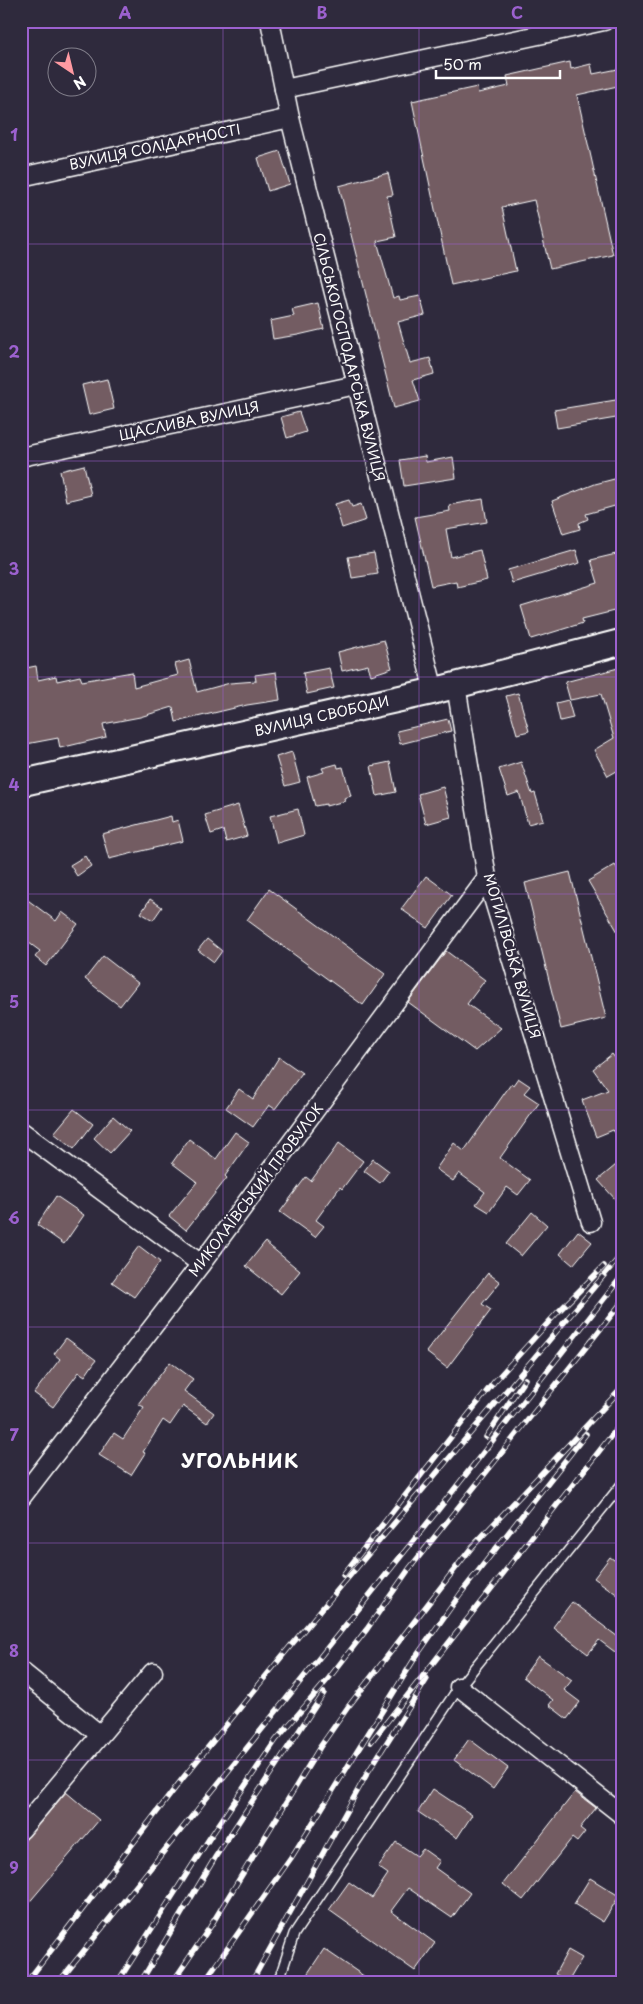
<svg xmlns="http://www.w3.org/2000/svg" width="643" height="2004" viewBox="0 0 643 2004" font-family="'Playpen Sans',sans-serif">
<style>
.building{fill:#735c62;stroke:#fff}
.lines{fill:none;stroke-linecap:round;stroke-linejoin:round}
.lane-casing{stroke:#fff;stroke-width:12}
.street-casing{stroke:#fff;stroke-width:21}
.secondary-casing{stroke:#fff;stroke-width:29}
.lane{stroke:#2f2a3d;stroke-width:9}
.street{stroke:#2f2a3d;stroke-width:18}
.secondary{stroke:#2f2a3d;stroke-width:25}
.rail-casing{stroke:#fff;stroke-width:5.5}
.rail{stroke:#2f2a3d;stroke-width:4;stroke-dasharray:11;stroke-linecap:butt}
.grid{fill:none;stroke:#9c61cf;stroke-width:1;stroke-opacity:0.55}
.labels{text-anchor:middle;stroke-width:4.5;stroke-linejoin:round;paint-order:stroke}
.street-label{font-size:14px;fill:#fff;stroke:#2f2a3d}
.district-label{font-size:19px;font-weight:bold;letter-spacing:1px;fill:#fff;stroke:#2f2a3d}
.neatline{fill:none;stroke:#9c61cf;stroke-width:2}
.grid-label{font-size:16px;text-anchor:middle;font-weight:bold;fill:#9c61cf}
</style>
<rect width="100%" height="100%" fill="#2f2a3d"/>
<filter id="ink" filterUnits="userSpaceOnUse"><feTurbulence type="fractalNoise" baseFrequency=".02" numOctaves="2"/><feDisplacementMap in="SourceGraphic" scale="10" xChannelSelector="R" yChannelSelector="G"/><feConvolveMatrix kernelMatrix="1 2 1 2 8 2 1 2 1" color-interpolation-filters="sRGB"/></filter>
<g filter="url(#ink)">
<g class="building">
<polygon points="570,62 571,69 591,64 593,74 618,69 622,85 577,95 613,255 550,269 534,200 502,207 516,271 451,285 412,101 477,87 478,93 509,86 507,76"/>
<polygon points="280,151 290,184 268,191 258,158"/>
<polygon points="388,173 393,195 387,196 396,237 377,241 393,298 399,296 400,300 420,296 425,315 398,322 410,363 430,358 434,374 413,380 420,401 394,408 339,186"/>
<polygon points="318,303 324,329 298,335 273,339 270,321 294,316 292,309"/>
<polygon points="107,379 114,409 89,415 82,385"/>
<polygon points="622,399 622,417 557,428 554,410"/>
<polygon points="299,412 306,432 287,438 281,417"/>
<polygon points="425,456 426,462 453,457 456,478 404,486 400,460"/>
<polygon points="84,465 91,495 66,501 60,471"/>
<polygon points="622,477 622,504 586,514 588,519 579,523 580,529 563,534 552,501 595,484"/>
<polygon points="483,499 487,522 446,529 451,557 480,550 487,580 457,587 456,581 431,586 415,517 450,511 449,505"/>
<polygon points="349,500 352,507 361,504 366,520 342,528 335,504"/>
<polygon points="576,550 580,563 512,583 508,570"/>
<polygon points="374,553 378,574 352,578 348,557"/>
<polygon points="616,554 622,575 622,609 582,619 583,623 531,639 521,606 598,583 591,560"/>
<polygon points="384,640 392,668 371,675 368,665 342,671 338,652"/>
<polygon points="189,660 197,692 230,683 256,681 255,675 276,672 280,700 247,705 176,722 173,707 140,717 103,724 106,737 60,748 58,738 21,745 21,669 36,666 38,680 56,676 57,681 80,676 82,681 132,672 134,687 178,675 175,664"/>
<polygon points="622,667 622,768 608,776 594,750 614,738 601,694 570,700 565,682"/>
<polygon points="329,668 334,688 307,694 303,673"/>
<polygon points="518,693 529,731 517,734 506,696"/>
<polygon points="568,700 573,718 560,721 556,703"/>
<polygon points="448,719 451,731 400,744 397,731"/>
<polygon points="292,752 300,782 285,786 276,757"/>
<polygon points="390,762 396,792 377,796 371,766"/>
<polygon points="521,762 532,794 535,793 543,820 528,824 519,792 508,796 499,769"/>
<polygon points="337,764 338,768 343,767 351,796 344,798 345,801 326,806 326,804 315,806 307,777 324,772 322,768"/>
<polygon points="443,787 451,817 426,824 418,794"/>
<polygon points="238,805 247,836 226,842 223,830 211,834 205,815"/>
<polygon points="298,809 304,835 277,843 270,816"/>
<polygon points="171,816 172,822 178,820 183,841 109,859 102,834"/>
<polygon points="85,856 91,866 77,876 70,865"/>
<polygon points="615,865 622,876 622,939 588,881"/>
<polygon points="570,872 606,1018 561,1029 525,883"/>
<polygon points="426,876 452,895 428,928 401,909"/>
<polygon points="269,889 385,974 363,1005 247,920"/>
<polygon points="21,895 56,921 62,912 78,924 46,966 35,957 40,951 21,937"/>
<polygon points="150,899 162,907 153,920 141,913"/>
<polygon points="207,939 222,951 214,962 198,950"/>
<polygon points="446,951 485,980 467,1004 501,1028 475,1051 408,1002"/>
<polygon points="103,956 138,983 120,1006 85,979"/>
<polygon points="612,1054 622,1067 622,1142 613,1130 596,1137 582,1100 608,1090 593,1069"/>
<polygon points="279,1057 302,1073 275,1109 269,1105 253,1127 226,1108 239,1089 253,1099"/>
<polygon points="518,1078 530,1086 524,1093 539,1103 500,1158 530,1180 518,1195 507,1187 489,1212 476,1204 485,1192 459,1173 453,1181 436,1169 454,1143 464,1151 511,1084 513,1085"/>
<polygon points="74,1109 93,1124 74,1149 54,1133"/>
<polygon points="113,1116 130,1131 110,1153 94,1138"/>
<polygon points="235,1132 249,1142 225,1176 227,1178 186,1230 169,1216 197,1182 172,1163 189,1139 216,1159"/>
<polygon points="339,1143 363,1161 342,1189 340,1187 316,1220 324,1226 315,1237 280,1212 306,1177 311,1181"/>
<polygon points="373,1159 389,1171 380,1183 364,1171"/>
<polygon points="622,1160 622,1193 615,1199 598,1180"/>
<polygon points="56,1196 84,1215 64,1244 37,1225"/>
<polygon points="532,1212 547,1225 521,1256 506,1244"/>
<polygon points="578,1231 592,1242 573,1265 560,1254"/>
<polygon points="265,1242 300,1271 281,1294 246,1266"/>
<polygon points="139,1246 160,1262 134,1297 112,1282"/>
<polygon points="488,1273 500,1282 482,1304 491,1310 447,1368 426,1352"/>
<polygon points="66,1338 96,1360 85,1376 79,1372 53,1407 34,1393 60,1359 54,1354"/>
<polygon points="170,1362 193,1379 184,1391 214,1413 207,1423 183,1406 170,1425 163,1420 143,1452 145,1453 131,1475 99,1455 114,1433 123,1439 144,1407 138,1404"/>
<polygon points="610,1557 622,1566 622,1598 594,1578"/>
<polygon points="572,1602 622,1640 622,1643 615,1652 599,1640 588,1654 553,1627"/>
<polygon points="538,1656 572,1680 564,1690 580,1702 567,1719 549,1705 553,1700 523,1677"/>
<polygon points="469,1739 508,1768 493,1789 454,1760"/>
<polygon points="433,1789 472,1815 457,1838 418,1812"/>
<polygon points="66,1792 99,1820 21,1912 21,1845"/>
<polygon points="575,1792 596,1808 580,1828 585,1832 577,1842 572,1838 523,1900 503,1884"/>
<polygon points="396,1842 417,1856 423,1849 440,1861 435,1868 470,1893 452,1918 408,1888 391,1911 435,1943 415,1971 329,1910 349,1882 372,1898 388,1874 378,1867"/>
<polygon points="590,1878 619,1896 603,1922 574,1904"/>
<polygon points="324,1949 374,1983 306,1983 309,1978 306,1976"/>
<polygon points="568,1950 582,1958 568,1982 555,1974"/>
</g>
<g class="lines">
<defs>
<polyline id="lane" points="278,1983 294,1934 459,1687 622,1484"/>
<g id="street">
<polyline points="270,21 290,118 434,691"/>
<polyline points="284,89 604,21"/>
<polyline points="21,177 290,118"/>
<polyline points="21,457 356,385"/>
<polyline points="456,685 487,878 591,1222"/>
<polyline points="21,1131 201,1264"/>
<polyline points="21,1498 201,1264 487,878"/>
<polyline points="21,1671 99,1734"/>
<polyline points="459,1687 622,1815"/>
<polyline points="21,1830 153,1672"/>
</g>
<polyline id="secondary" points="21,783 434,691 622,642"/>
</defs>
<use href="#lane" class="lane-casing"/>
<use href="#street" class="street-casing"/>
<use href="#secondary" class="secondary-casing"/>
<use href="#lane" class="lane"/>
<use href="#street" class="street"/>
<use href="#secondary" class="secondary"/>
<defs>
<g id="rail">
<polyline points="486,1437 525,1379"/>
<polyline points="343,1575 494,1382 557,1313 604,1266"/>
<polyline points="371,1742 622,1422"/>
<polyline points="26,1983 183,1778 292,1644 622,1254"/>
<polyline points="58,1983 438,1510 622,1276"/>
<polyline points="117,1983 209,1839 276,1740 329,1678 367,1629 409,1569 622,1302"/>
<polyline points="140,1983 216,1856 324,1693"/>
<polyline points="172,1983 210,1927 320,1747 348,1707 472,1547 622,1388"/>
<polyline points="203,1983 291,1858 415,1658 461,1593 586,1434"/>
<polyline points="251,1983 368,1772 427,1679"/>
</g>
</defs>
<use href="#rail" class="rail-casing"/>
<use href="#rail" class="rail"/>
</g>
</g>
<path class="grid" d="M223,21v1962M419,21v1962M21,244h601M21,461h601M21,677h601M21,894h601M21,1110h601M21,1327h601M21,1543h601M21,1760h601"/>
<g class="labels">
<g class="street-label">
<text transform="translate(155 147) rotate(-12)" y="5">ВУЛИЦЯ СОЛІДАРНОСТІ</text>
<text transform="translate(349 357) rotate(76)" y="5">СІЛЬСЬКОГОСПОДАРСЬКА ВУЛИЦЯ</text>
<text transform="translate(189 421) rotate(-12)" y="5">ЩАСЛИВА ВУЛИЦЯ</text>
<text transform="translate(322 716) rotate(-13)" y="5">ВУЛИЦЯ СВОБОДИ</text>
<text transform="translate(512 956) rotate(74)" y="5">МОГИЛІВСЬКА ВУЛИЦЯ</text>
<text transform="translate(256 1190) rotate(-53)" y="5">МИКОЛАЇВСЬКИЙ ПРОВУЛОК</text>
</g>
<g class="district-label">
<text x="240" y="1468">УГОЛЬНИК</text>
</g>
</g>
<rect width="643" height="2004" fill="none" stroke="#2f2a3d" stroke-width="55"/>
<g transform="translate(72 72) rotate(145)"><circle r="24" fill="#2f2a3d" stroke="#827f8b"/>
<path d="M0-4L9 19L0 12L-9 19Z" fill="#ff9aa2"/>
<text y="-8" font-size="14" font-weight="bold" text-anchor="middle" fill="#ffffff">N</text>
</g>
<path d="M436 70v8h124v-8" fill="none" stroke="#ffffff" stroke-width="2.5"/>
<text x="443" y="70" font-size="15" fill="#ffffff" stroke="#2f2a3d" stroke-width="4" paint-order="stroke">50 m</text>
<rect x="28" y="28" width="588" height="1948" class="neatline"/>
<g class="grid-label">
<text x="125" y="19">A</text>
<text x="322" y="19">B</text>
<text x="517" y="19">C</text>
<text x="14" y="141">1</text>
<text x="14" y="358">2</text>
<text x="14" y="575">3</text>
<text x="14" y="791">4</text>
<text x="14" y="1008">5</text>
<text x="14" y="1224">6</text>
<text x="14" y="1441">7</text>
<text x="14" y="1657">8</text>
<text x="14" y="1874">9</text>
</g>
</svg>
